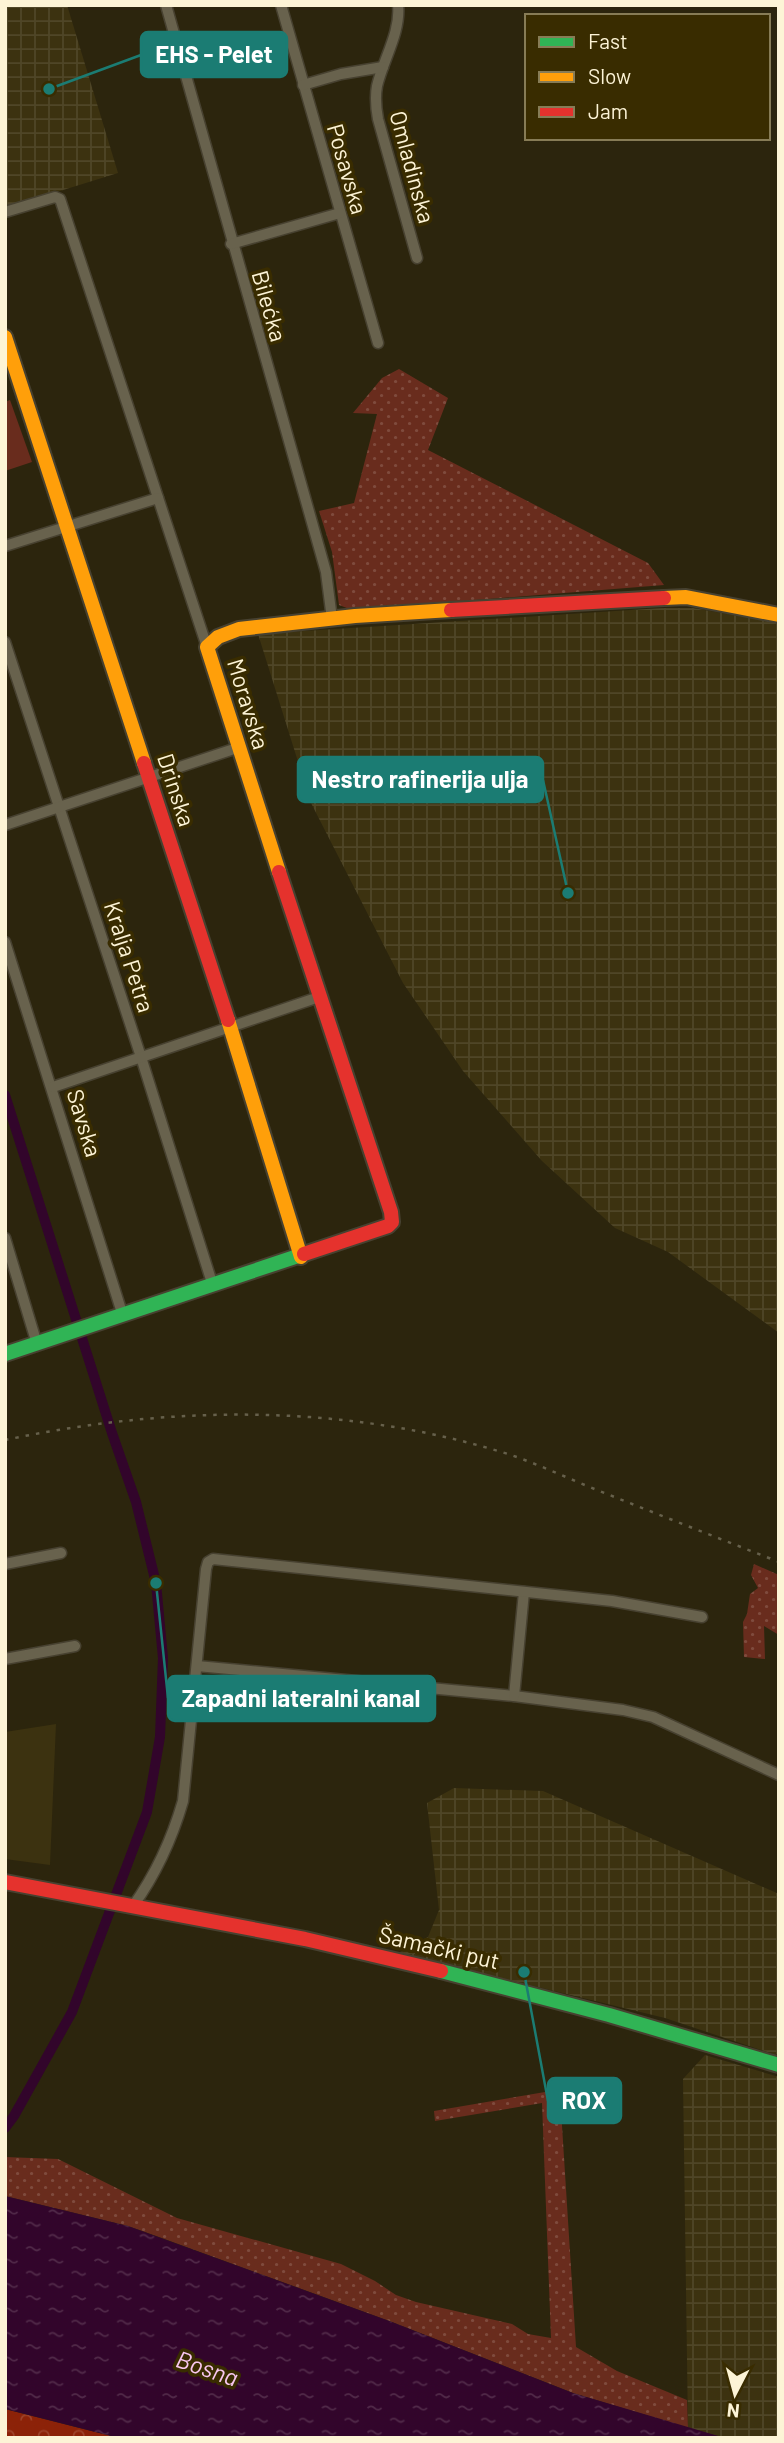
<svg xmlns="http://www.w3.org/2000/svg" width="784" height="2443" viewBox="0 0 784 2443" font-family="Barlow,sans-serif">
<style>
.built{fill:#3c3210}
.industrial{fill:url(#industrial-grid)}
.grass{fill:url(#grass-dots)}
.forest{fill:url(#forest-crowns)}
.green{fill:#692c1d}
.water{fill:url(#water-ripples)}
.lines{fill:none;stroke-linecap:round;stroke-linejoin:round}
.canal{stroke:#32052b;stroke-width:10}
.street-casing{stroke:#474130;stroke-width:13}
.fast-casing{stroke:#474130;stroke-width:18}
.slow-casing{stroke:#474130;stroke-width:18}
.jam-casing{stroke:#474130;stroke-width:18}
.street{stroke:#68624d;stroke-width:10}
.fast{stroke:#30b455;stroke-width:14}
.slow{stroke:#ff9f0a;stroke-width:14}
.jam{stroke:#e5322d;stroke-width:14}
.rail{stroke:#66604b;stroke-width:2.5;stroke-dasharray:3.5 7;stroke-linecap:butt}
.labels{text-anchor:middle;stroke-width:7;stroke-linejoin:round;paint-order:stroke}
.street-label{font-size:23px;fill:#fdf4d6;stroke:#392c00}
.water-label{font-size:24px;font-style:italic;fill:#f9c7f0;stroke:#392c00}
.leader{fill:none;stroke:#1b7c73;stroke-width:2.5}
.callout-dot{fill:#1b7c73;stroke:#392c00;stroke-width:2.5}
.callout{fill:#1b7c73;stroke:#1b7c73;stroke-width:2.5}
.callout-label{font-size:24px;text-anchor:middle;font-weight:bold;fill:#fff}
</style>
<defs>
<pattern id="industrial-grid" width="8" height="8" patternUnits="userSpaceOnUse" patternTransform="scale(1.75)"><rect width="8" height="8" fill="#3c3210"/><path d="M0 4h8M4 0v8" fill="none" stroke="#4f4627"/></pattern>
<pattern id="grass-dots" width="8" height="8" patternUnits="userSpaceOnUse" patternTransform="scale(1.75)"><rect width="8" height="8" fill="#692c1d"/><path d="M2 2h.1M6 6h.1" fill="none" stroke="#7f4b3d" stroke-width="1.8" stroke-linecap="round"/></pattern>
<pattern id="forest-crowns" width="20" height="18" patternUnits="userSpaceOnUse" patternTransform="scale(1.75)"><rect width="20" height="18" fill="#8c2208"/><path d="M2 6a3 3 0 1 1 6 0M12 15a3 3 0 1 1 6 0" fill="none" stroke="#9d432b"/></pattern>
<pattern id="water-ripples" width="26" height="14" patternUnits="userSpaceOnUse" patternTransform="scale(1.75)"><rect width="26" height="14" fill="#32052b"/><path d="M2 4q2-2 4 0t4 0M15 11q2-2 4 0t4 0" fill="none" stroke="#512a49"/></pattern>
</defs>
<rect width="100%" height="100%" fill="#2c250d"/>
<polygon class="built" points="56,1724 50,1865 5,1859 5,1732"/>
<g class="industrial">
<polygon points="5,5 67,5 118,173 5,208"/>
<polygon points="662,608 693,608 779,623 779,1333 668,1252 615,1228 542,1161 463,1071 403,983 311,803 258,634"/>
<polygon points="454,1788 543,1791 779,1894 779,2052 776,2055 665,2018 398,1953 428,1937 439,1910 427,1803"/>
<polygon points="705,2055 779,2077 779,2438 725,2438 688,2428 683,2079"/>
</g>
<g class="grass">
<polygon points="399,369 448,398 428,450 648,563 664,585 352,610 339,605 332,552 319,511 354,503 377,414 353,413 382,378"/>
<polygon points="754,1564 779,1575 779,1635 764,1626 765,1659 744,1657 743,1622 747,1614 750,1594 758,1588 751,1575"/>
<polygon points="545,2092 560,2094 576,2347 617,2371 687,2400 688,2428 573,2393 392,2322 159,2237 128,2226 5,2196 5,2157 58,2159 177,2218 341,2264 375,2281 396,2295 416,2302 512,2324 528,2334 551,2338 542,2103 435,2121 434,2111"/>
</g>
<polygon class="forest" points="5,2409 119,2438 5,2438"/>
<polygon class="green" points="10,400 32,462 5,471 5,402"/>
<polygon class="water" points="5,2196 128,2226 392,2322 573,2393 725,2438 119,2438 5,2409"/>
<g class="lines">
<polyline class="canal" points="5,1095 112,1433 136,1502 156,1583 163,1658 160,1737 147,1812 72,2012 14,2116 5,2128"/>
<defs>
<g id="street">
<polyline points="166,5 326,572 332,619"/>
<polyline points="281,5 378,343"/>
<path d="M398,5c3,27 -15,55 -21,81 -2,11 -1,22 1,33l39,139"/>
<polyline points="303,85 341,74 383,67"/>
<polyline points="5,212 55,197 60,199 207,647"/>
<polyline points="231,244 340,213"/>
<polyline points="5,546 158,498"/>
<polyline points="5,642 141,1057 213,1286"/>
<polyline points="5,825 237,748"/>
<polyline points="5,942 123,1316"/>
<polyline points="53,1087 319,997"/>
<polyline points="5,1238 37,1344"/>
<polyline points="5,1564 61,1553"/>
<polyline points="5,1659 75,1646"/>
<polyline points="197,1666 514,1696 623,1710 653,1717 779,1775"/>
<polyline points="514,1696 524,1592"/>
<path d="M133,1906c23,-32 39,-67 50,-105l23,-232 2,-7 5,-3 399,42 90,16"/>
</g>
<g id="fast">
<polyline points="5,1354 304,1254"/>
<polyline points="441,1971 609,2015 779,2065"/>
</g>
<g id="slow">
<polyline points="5,337 144,763"/>
<polyline points="664,598 686,597 779,615"/>
<polyline points="279,872 207,647 218,637 239,629 355,616 451,610"/>
<polyline points="228,1020 301,1257"/>
</g>
<g id="jam">
<polyline points="451,610 664,598"/>
<polyline points="144,763 228,1020"/>
<polyline points="279,872 391,1212 392,1222 388,1226 304,1254"/>
<polyline points="5,1882 305,1939 441,1971"/>
</g>
</defs>
<use href="#street" class="street-casing"/>
<use href="#fast" class="fast-casing"/>
<use href="#slow" class="slow-casing"/>
<use href="#jam" class="jam-casing"/>
<use href="#street" class="street"/>
<use href="#fast" class="fast"/>
<use href="#slow" class="slow"/>
<use href="#jam" class="jam"/>
<path class="rail" d="M5,1440c166,-35 340,-37 503,14 30,10 59,24 89,36 60,24 121,48 182,72"/>
</g>
<g class="labels">
<g class="street-label">
<text transform="translate(412 167) rotate(75)" y="8">Omladinska</text>
<text transform="translate(347 169) rotate(74)" y="8">Posavska</text>
<text transform="translate(269 306) rotate(74)" y="8">Bilećka</text>
<text transform="translate(248 704) rotate(73)" y="8">Moravska</text>
<text transform="translate(176 790) rotate(72)" y="8">Drinska</text>
<text transform="translate(129 957) rotate(72)" y="8">Kralja Petra</text>
<text transform="translate(84 1123) rotate(73)" y="8">Savska</text>
<text transform="translate(439 1948) rotate(13)" y="8">Šamački put</text>
</g>
<g class="water-label">
<text transform="translate(207 2369) rotate(19)" y="8">Bosna</text>
</g>
</g>
<path class="leader" d="M49 89L141 55M568 893L543 780M156 1583L168 1698M524 1972L548 2101"/>
<g class="callout-dot">
<circle cx="49" cy="89" r="7"/>
<circle cx="568" cy="893" r="7"/>
<circle cx="156" cy="1583" r="7"/>
<circle cx="524" cy="1972" r="7"/>
</g>
<g class="callout">
<rect x="141" y="32" width="146" height="45" rx="7"/>
<rect x="298" y="757" width="245" height="45" rx="7"/>
<rect x="168" y="1676" width="267" height="45" rx="7"/>
<rect x="548" y="2078" width="73" height="45" rx="7"/>
</g>
<g class="callout-label">
<text x="214" y="63">EHS - Pelet</text>
<text x="420" y="788">Nestro rafinerija ulja</text>
<text x="301" y="1707">Zapadni lateralni kanal</text>
<text x="584" y="2109">ROX</text>
</g>
<rect width="784" height="2443" fill="none" stroke="#fdf4d6" stroke-width="14"/>
<rect x="525" y="14" width="245" height="126" fill="#392c00" stroke="#877c56" stroke-width="2"/>
<rect x="539" y="37" width="35" height="10" fill="#30b455" stroke="#877c56" stroke-width="2"/>
<text x="588" y="49" font-size="21" fill="#fdf4d6">Fast</text>
<rect x="539" y="72" width="35" height="10" fill="#ff9f0a" stroke="#877c56" stroke-width="2"/>
<text x="588" y="84" font-size="21" fill="#fdf4d6">Slow</text>
<rect x="539" y="107" width="35" height="10" fill="#e5322d" stroke="#877c56" stroke-width="2"/>
<text x="588" y="119" font-size="21" fill="#fdf4d6">Jam</text>
<g transform="translate(735 2394) rotate(186)" stroke="#392c00" stroke-width="5" paint-order="stroke">
<path d="M0-5L12 26L0 18L-12 26Z" fill="#fdf4d6"/>
<text y="-10" font-size="19" font-weight="bold" text-anchor="middle" fill="#fdf4d6">N</text>
</g>
</svg>
